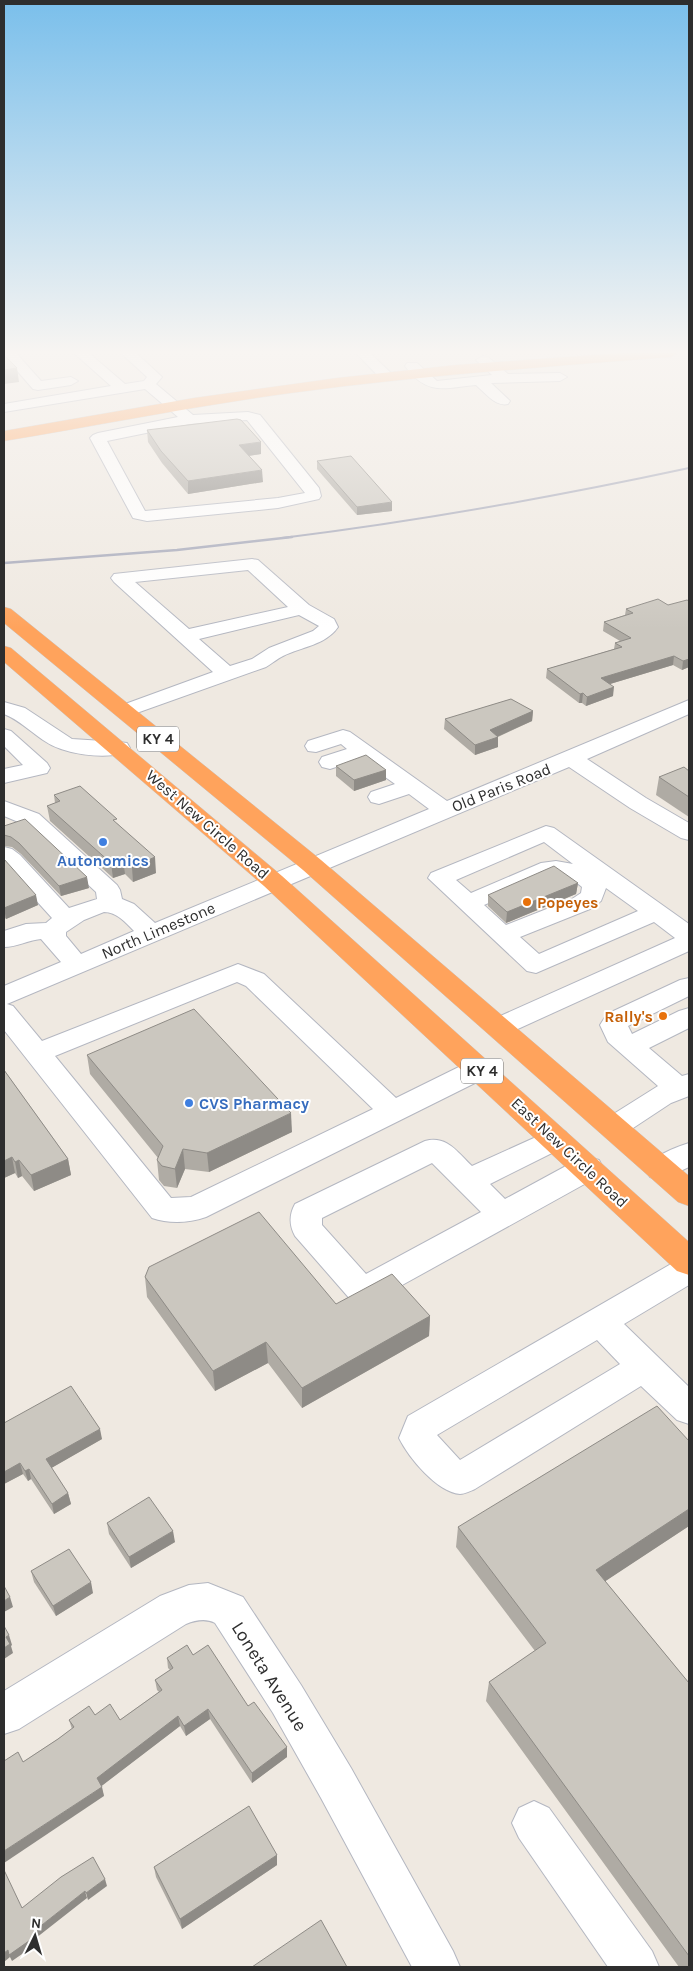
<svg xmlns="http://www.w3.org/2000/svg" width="693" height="1971" viewBox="0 0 693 1971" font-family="Karla,sans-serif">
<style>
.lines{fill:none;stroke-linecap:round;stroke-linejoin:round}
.minor-casing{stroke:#b4b7c1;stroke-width:2}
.highway-casing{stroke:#c9c9c9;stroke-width:1}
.minor{fill:#fff;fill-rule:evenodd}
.highway{fill:#ffa35c;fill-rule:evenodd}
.rail-far1{stroke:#a3a6b8;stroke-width:2}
.rail{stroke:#a3a6b8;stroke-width:2.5}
.wall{fill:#afaba4}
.shaded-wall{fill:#8e8b86}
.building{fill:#cbc7bf;stroke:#8e8b86}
.shop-dot{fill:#3f7fe0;stroke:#fff;stroke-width:2}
.food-dot{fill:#e8710a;stroke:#fff;stroke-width:2}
.labels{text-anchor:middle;stroke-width:4;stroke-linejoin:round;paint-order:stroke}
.shield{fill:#fff;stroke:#6d6d6d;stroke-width:1}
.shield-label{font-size:15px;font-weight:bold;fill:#2e2e2e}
.street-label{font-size:16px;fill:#2e2e2e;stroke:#fff}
.shop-label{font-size:16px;font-weight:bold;fill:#366cbe;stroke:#fff}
.food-label{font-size:16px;font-weight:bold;fill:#c56008;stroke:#fff;text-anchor:start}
.near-street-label{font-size:19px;fill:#2e2e2e;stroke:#fff}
</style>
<rect width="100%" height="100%" fill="#efe9e1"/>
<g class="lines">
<defs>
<g id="minor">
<polygon points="6,353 16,353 41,381 71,377 78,381 71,385 38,390 33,389 6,358 4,355"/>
<path d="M74,353h15l36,31 19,-3 3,-4 -26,-24h15l26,24 -6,7 37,31 55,-3 12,3 59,73 2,8 -2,3 -41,9 -131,13 -14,-3 -43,-80 3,-3 5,-2 80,-16 -33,-28 -141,23v-8l107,-18zM247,420l58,73 -27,5 -133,13 -38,-70 83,-17z"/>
<polygon points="356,353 370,353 392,374 394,377 392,380 382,380"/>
<path d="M483,356l5,1 20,17 52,-1 7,4 -7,4 -69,2 19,18 -2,3c-12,3 -23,-11 -32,-19 -32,3 -49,11 -71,-19l2,-3h10l20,18 55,-6 -16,-15z"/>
<path d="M252,559l6,1 51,45 25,14 4,8c-12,18 -37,20 -55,29 -6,3 -12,8 -17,11l-135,48 -7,2 -7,-2 -3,-4 3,-4 96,-35 -99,-90 -3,-4 3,-4zM248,570l40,37 -99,22 -54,-47zM299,615l20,11 -6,5 -44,17 -17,11 -22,7 -31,-27z"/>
<path d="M689,700v14l-102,45 59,39 43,25v17l-8,-2 -51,-30 -61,-41 -562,237 6,2 29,35 196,-77 26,10 132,124 73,-36 10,-3 10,3 4,7 -4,7 -283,141c-17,6 -37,7 -54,1l-148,-188v-44l57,-24 -20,-23c-13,1 -24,8 -37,8v-16l22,-7 20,-1 6,-5 -48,-53v-18l8,2 8,6 49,53 28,-9 -1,-7 -73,-68 -19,-8v-15l35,13 78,71 3,5 2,9 12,5 21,19 274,-114 -20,-15 -30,10 -8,-2 -3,-5 3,-5 24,-8 -35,-25 -30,10 -8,-2 -3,-5 3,-5 25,-8 -6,-5 -25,8 -8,-1 -3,-5 3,-5 35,-11 7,2 97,69zM104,912c13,0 21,10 30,19l-53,23 -15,-18v-4l18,-12zM237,982l9,4 127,123 -182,88 -20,1 -116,-142z"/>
<path d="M4,702l21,6 47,31 47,3 8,1 3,5 -3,5c-25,6 -63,2 -84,-13 -13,-9 -24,-20 -39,-26z"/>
<polygon points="4,729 11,731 47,763 50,768 47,773 4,783 4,769 23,765 4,746"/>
<path d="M546,826l8,2 135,96v27l-180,82 -10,3 -10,-3 -4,-6 4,-6 186,-83 -21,-16 -118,51 -9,-2 -99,-93 3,-5zM544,842l29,22 -17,-3 -15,2 -70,30 -15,-13zM553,875c12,0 20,4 29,12l-1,6 -9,6 -66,26 -22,-20zM606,888l32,23 -99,43 -19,-17 70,-28 11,-8z"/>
<polygon points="689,978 689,996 628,1026 632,1034 679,1011 689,1008 689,1028 649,1048 682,1076 689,1074 689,1096 671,1103 624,1134 614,1137 604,1134 599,1127 604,1120 658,1086 608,1042 600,1025 607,1014 680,980"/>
<path d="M556,1128l10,4 5,7 -5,7 -76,38 15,15 72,-39 11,-3 11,3 4,8 -4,8 -204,113 -34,14 -11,-4 -55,-63c-6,-11 -6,-21 0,-32l130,-63c22,-6 32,11 47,25zM432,1163l49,49 -115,62 -44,-49v-7z"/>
<path d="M689,1143v24l-28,13 -11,-3 -4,-8c8,-14 28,-21 43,-26z"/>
<path d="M689,1257v28l-65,39 65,63v37l-12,-4 -36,-34 -166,103c-5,2 -10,5 -15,5 -23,-2 -51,-36 -61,-56l9,-22 270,-156zM597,1340l23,24 -160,96 -23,-25z"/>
<path d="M208,1583l35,14 58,88 50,83 102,183 7,16h-48l-91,-169 -48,-85 -58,-90c-9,-5 -19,-3 -29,1l-167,105 -15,5v-43l156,-95 29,-11z"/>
<polygon points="534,1801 549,1808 652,1951 659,1967 608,1967 519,1838 512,1823 519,1808"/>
</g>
<g id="highway">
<path d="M620,353h58l-7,4c-127,10 -254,19 -380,36 -96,13 -191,32 -287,48v-10l190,-33 143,-20 119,-13z"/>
<polygon points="4,607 11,609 321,860 689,1176 689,1206 678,1202 303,870 4,623"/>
<polygon points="4,646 11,648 282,876 689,1242 689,1275 677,1271 264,886 4,662"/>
</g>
</defs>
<use href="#minor" class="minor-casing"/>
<use href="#highway" class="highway-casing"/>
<use href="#minor" class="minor"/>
<use href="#highway" class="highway"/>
<path class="rail-far1" d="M282,538c137,-17 272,-41 407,-70"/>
<polyline class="rail" points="4,563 177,550 292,537"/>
</g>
<g class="wall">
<polygon points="147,430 261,454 249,456 263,482 188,494 162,463 148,442"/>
<polygon points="317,461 392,511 357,515 317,469"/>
<polygon points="689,601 689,667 682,670 673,665 610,684 613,696 586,706 582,703 579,703 546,678 547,669 614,649 615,643 620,641 603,631 604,622 625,615 626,609 668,605"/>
<polygon points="533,711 532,721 498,737 498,747 475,755 444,729 445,719"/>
<polygon points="336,766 386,770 386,780 354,791 336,776"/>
<polygon points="689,771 689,817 656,795 659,777"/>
<polygon points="54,795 118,824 156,873 133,882 125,874 113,878 50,821 47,806 55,803"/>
<polygon points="4,826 89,888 61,896 21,854 12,847 4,846"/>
<polygon points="4,859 38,905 6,919 4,917"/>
<polygon points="578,883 576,894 506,923 488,906 488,895"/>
<polygon points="87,1055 292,1132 209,1172 185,1169 177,1188 164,1186 159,1180 157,1160 158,1158 90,1074"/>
<polygon points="4,1070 68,1159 71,1175 34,1191 22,1176 18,1178 15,1173 4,1178"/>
<polygon points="145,1277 336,1304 430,1316 429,1336 302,1408 268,1363 215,1391 147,1297"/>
<polygon points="4,1423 102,1439 51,1468 68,1493 71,1504 54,1514 31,1479 28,1481 23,1474 4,1484"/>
<polygon points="689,1441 689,1526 605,1581 689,1683 689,1967 679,1967 486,1701 489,1682 535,1651 456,1547 458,1527"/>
<polygon points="107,1523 175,1542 131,1568 109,1534"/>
<polygon points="31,1571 93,1593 56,1616 34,1582"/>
<polygon points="193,1655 248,1706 287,1747 287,1757 252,1783 210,1719 186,1736 180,1726 101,1786 104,1796 23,1762 58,1739 72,1729 69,1720 95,1715 120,1720 159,1692 157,1690 155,1680 170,1670 168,1668 167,1658"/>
<polygon points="277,1855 277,1865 182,1929 156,1877 154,1867"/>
</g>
<g class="shaded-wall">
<polygon points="17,368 19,382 4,384 4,370"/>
<polygon points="261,442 261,454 240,457 239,445"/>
<polygon points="262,470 263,482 188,494 188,481"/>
<polygon points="392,502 392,511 357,515 357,507"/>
<polygon points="674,656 673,665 600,687 601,678"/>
<polygon points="689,659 689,667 682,670 683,661"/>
<polygon points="614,687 613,696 586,706 587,697"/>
<polygon points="583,693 582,703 579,703 580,694"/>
<polygon points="533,711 532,721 490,740 490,730"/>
<polygon points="498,737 498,747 475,755 475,745"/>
<polygon points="386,770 386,780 354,791 354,780"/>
<polygon points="155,857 156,873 133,882 132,867"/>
<polygon points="123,859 125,874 113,878 111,863"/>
<polygon points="87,877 89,888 61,896 59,886"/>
<polygon points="578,883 576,894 506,923 507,912"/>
<polygon points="36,895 38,905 6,919 4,908"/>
<polygon points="291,1113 292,1132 209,1172 207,1153"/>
<polygon points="183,1149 185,1169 177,1188 175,1169"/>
<polygon points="12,1157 15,1173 4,1178 4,1161"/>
<polygon points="68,1159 71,1175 34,1191 31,1175"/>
<polygon points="19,1160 22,1176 18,1178 15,1162"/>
<polygon points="430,1316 429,1336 302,1408 302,1388"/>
<polygon points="266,1342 268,1363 215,1391 213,1371"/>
<polygon points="100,1429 102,1439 48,1470 46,1459"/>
<polygon points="20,1463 23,1474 4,1484 4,1472"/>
<polygon points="29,1469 31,1479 28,1481 25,1471"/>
<polygon points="68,1493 71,1504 54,1514 52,1504"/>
<polygon points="689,1509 689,1526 592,1590 596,1570"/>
<polygon points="173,1531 175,1542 131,1568 129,1557"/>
<polygon points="91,1582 93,1593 56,1616 53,1606"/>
<polygon points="10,1597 13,1607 4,1612 4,1601"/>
<polygon points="9,1635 12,1645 11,1646 13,1653 4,1659 4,1648 6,1637"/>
<polygon points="208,1709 210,1719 186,1736 184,1726"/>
<polygon points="178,1716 180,1726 99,1788 97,1778"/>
<polygon points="287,1747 287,1757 252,1783 252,1773"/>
<polygon points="102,1787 104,1796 4,1863 4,1851"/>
<polygon points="277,1855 277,1865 182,1929 180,1919"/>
<polygon points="105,1879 107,1886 88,1900 86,1893"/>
<polygon points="85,1891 87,1898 36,1938 38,1943 12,1961 9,1955 33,1932"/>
<polygon points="8,1950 10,1957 4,1962 4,1953"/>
</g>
<g class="building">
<polygon points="4,355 17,368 4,370"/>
<polygon points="237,419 241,420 261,442 239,445 262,470 188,481 161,451 147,430"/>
<polygon points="351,456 392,502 357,507 317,461"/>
<polygon points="658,599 668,605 687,600 689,601 689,659 683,661 674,656 601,678 614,687 587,697 583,693 580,694 547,669 622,647 615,643 631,638 604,622 633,613 626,609"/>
<polygon points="511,699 533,711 490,730 498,737 475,745 445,719"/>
<polygon points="366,755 386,770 354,780 336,766"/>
<polygon points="684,767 689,771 689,797 659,777"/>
<polygon points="80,786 117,819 113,820 155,857 132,867 123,859 111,863 47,806 60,801 54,795"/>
<polygon points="25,819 87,877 59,886 19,843 11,837 4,835 4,826"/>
<polygon points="4,859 36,895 4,908"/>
<polygon points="554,866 578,883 507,912 488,895"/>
<polygon points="194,1009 291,1113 207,1153 183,1149 175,1169 162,1166 157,1160 163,1146 87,1055"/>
<polygon points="4,1070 68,1159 31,1175 19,1160 15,1162 12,1157 4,1161"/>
<polygon points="259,1212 336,1304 392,1274 430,1316 302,1388 266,1342 213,1371 145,1277 149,1267"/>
<polygon points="71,1386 100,1429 46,1459 68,1493 52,1504 29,1469 25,1471 20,1463 4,1472 4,1423"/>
<polygon points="657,1406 689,1441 689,1509 596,1570 689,1683 689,1956 489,1682 546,1643 458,1527"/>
<polygon points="149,1497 173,1531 129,1557 107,1523"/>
<polygon points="69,1549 91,1582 53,1606 31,1571"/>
<polygon points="4,1586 10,1597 4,1601"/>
<polygon points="4,1626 9,1635 6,1637 10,1644 4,1648"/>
<polygon points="187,1645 193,1655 208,1645 248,1706 254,1702 287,1747 252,1773 208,1709 184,1726 178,1716 97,1778 102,1787 4,1851 4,1761 18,1752 23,1762 58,1739 74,1727 69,1720 89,1706 95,1715 110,1704 120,1720 162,1690 155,1680 173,1668 167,1658"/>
<polygon points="249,1806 277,1855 180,1919 154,1867"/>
<polygon points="93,1857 105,1879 86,1893 85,1891 33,1932 36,1936 9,1955 8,1950 4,1953 4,1870 22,1908 61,1877"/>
<polygon points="321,1920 347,1967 252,1967"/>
</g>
<linearGradient id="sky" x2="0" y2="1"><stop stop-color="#7abfeb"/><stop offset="0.56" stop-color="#f8f5f2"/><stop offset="1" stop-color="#f8f5f2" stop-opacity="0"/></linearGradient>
<rect width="693" height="629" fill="url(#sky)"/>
<g class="shop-dot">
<circle cx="103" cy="842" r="5"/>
<circle cx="189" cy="1103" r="5"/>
</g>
<g class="food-dot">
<circle cx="527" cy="902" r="5"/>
<circle cx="663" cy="1016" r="5"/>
</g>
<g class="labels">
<g class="shield">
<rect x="137" y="726.5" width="42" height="25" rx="4"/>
<rect x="461" y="1058.5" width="42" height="25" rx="4"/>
</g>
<g class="shield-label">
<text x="158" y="744">KY 4</text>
<text x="482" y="1076">KY 4</text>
</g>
<g class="street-label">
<text transform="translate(501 787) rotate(-22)" y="6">Old Paris Road</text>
<text transform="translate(208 824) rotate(41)" y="6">West New Circle Road</text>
<text transform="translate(158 930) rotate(-23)" y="6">North Limestone</text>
<text transform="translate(570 1152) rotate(43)" y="6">East New Circle Road</text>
</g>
<g class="shop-label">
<text x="103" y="866">Autonomics</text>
<text x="199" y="1109" text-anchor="start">CVS Pharmacy</text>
</g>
<g class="food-label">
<text x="537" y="908">Popeyes</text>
<text x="653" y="1022" text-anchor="end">Rally's</text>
</g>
<g class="near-street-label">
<text transform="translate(270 1676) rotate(58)" y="7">Loneta Avenue</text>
</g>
</g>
<rect width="693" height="1971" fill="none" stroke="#2e2e2e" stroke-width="10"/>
<g transform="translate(35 1936) rotate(5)" stroke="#ffffff" stroke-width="4" paint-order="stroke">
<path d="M0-4L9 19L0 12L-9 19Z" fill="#2e2e2e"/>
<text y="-8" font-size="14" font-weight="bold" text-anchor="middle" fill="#2e2e2e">N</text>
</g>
</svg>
